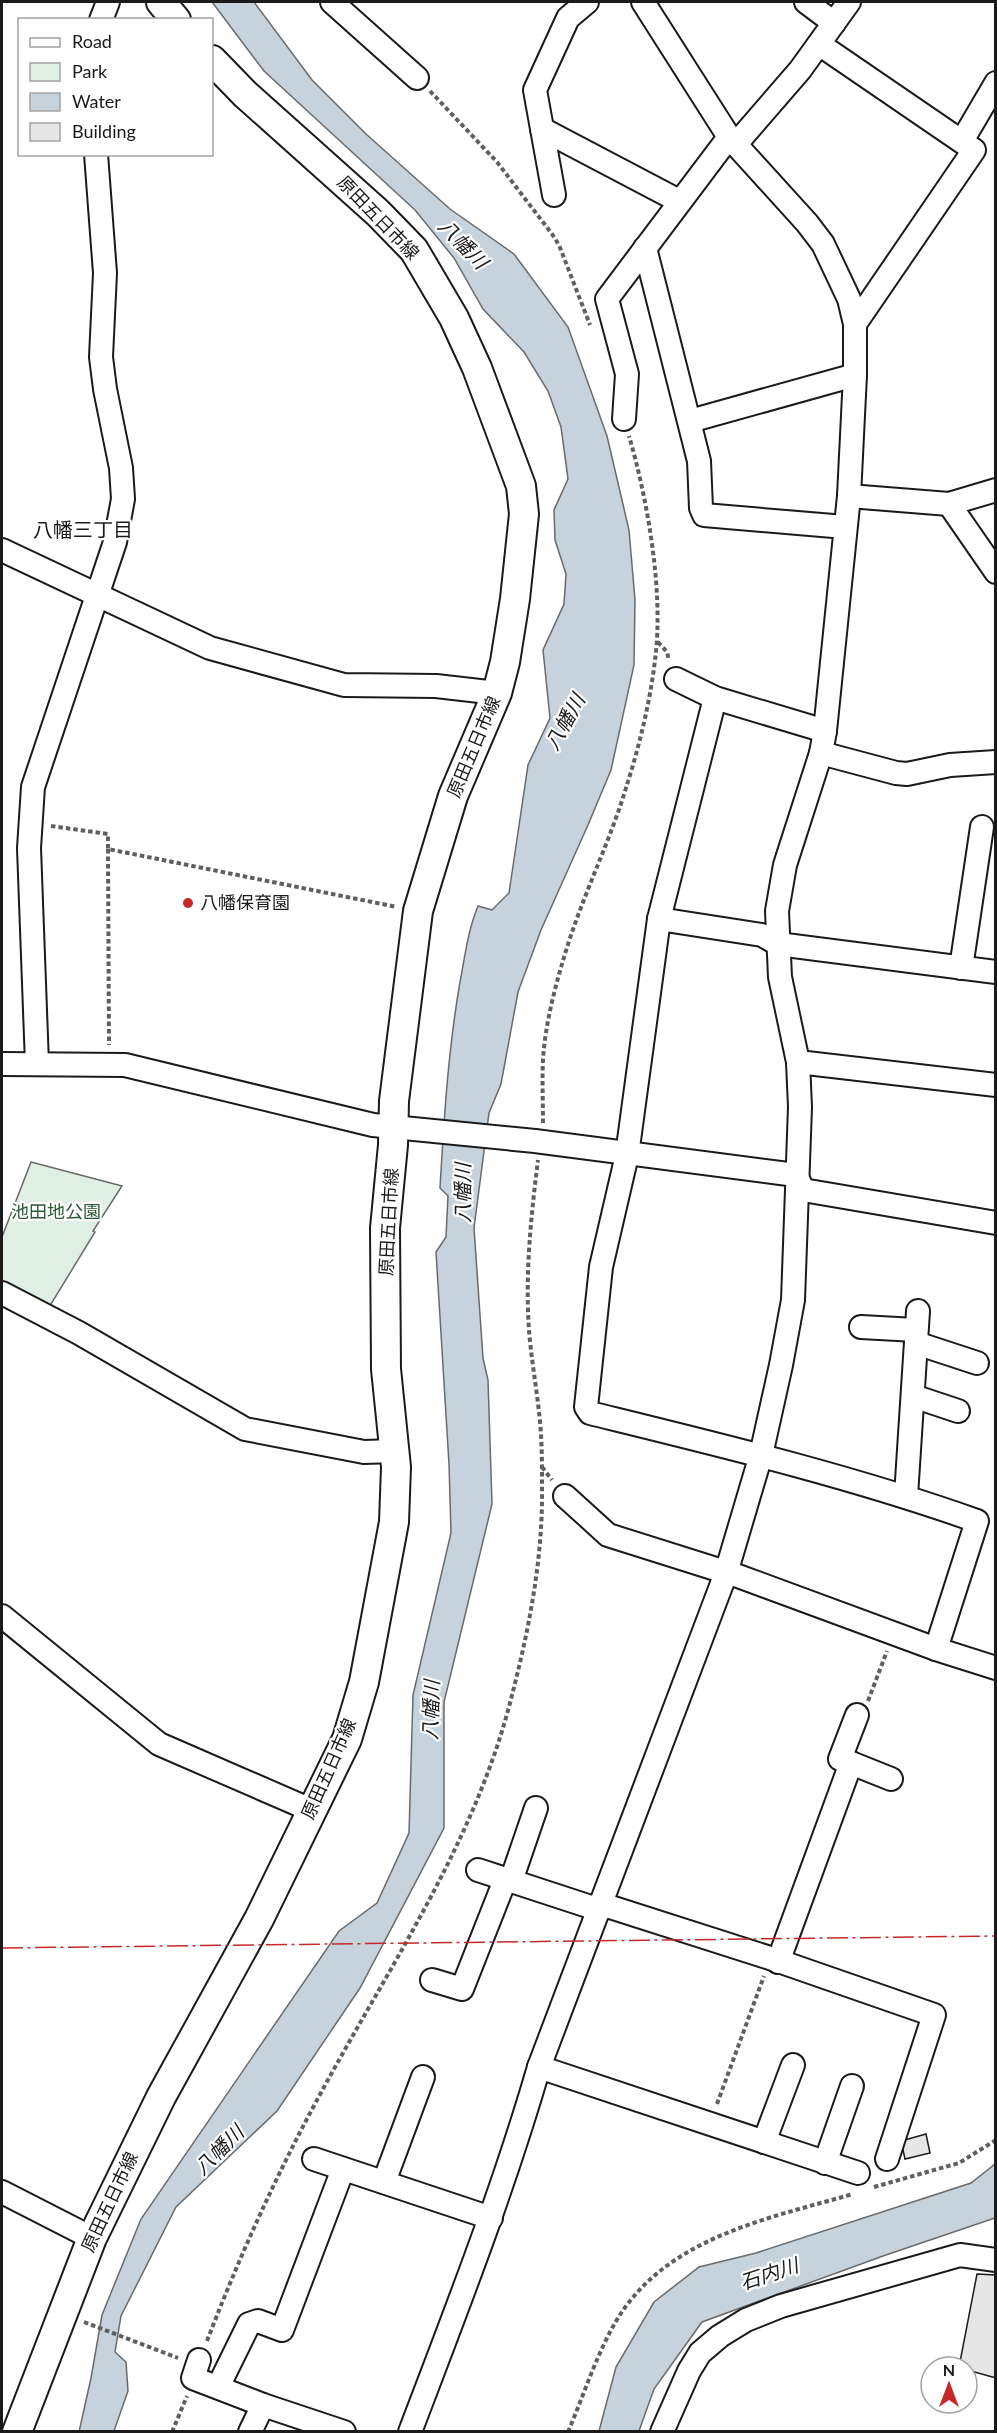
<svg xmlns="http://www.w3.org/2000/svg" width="997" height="2433" viewBox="0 0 997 2433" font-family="Lato,'Noto Sans JP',sans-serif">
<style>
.green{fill:#e0efe3;stroke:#6a6a6a;stroke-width:1.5}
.water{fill:#c6d2dc;stroke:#6a6a6a;stroke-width:1.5}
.building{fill:#e6e6e6;stroke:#1a1a1a;stroke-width:1.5}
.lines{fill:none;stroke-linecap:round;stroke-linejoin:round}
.minor-casing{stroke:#1a1a1a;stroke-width:26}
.major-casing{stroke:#1a1a1a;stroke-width:32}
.path{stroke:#5f5f5f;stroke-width:4;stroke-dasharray:4.5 3;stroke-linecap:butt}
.minor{stroke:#fff;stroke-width:22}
.major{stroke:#fff;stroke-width:28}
.power{stroke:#c62828;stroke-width:1.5;stroke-dasharray:21 4.5 3 4.5;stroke-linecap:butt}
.poi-dot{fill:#c62828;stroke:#fff;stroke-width:2}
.labels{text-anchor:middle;stroke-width:4.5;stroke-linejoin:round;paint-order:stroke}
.street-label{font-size:18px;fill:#1a1a1a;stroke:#fff}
.poi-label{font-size:18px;fill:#1a1a1a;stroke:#fff;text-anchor:start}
.park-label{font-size:18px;fill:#2b5a34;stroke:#fff}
.water-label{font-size:20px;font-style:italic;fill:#1a1a1a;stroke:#fff}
.neighbourhood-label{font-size:20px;fill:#1a1a1a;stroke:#fff}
</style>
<rect width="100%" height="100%" fill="#fff"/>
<polygon class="green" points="31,1162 122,1186 93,1231 95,1232 48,1309 2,1285 2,1237"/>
<g class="water">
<path d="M212,2h42l58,78 54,54 84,75 64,45 54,73 39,109 22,94 6,70 -1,65 -23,105 -23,55 -47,105 -23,62 -17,92 -12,29 -15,115 9,130 5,22 4,124 -48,198v126l-84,160 -83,123 -101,96 -55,109 -6,36 11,10 2,29 -14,40 -35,1 12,-54 11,-63 39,-96 198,-288 38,-28 32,-70 4,-138 38,-162 -2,-69 -13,-212 10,-15 2,-41 -8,-8c4,-69 8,-137 20,-206 5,-26 8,-52 18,-76l14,4 17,-17 19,-128 22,-47 -7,-68 21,-46 2,-30 -11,-34 -1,-30 14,-31 -7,-52 -13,-36 -24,-39 -41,-43 -29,-51 -39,-48 -151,-139z"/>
<polygon points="995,2164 995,2218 883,2256 702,2322 654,2389 639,2431 599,2431 616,2367 654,2302 699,2267 756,2253 971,2183"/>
</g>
<g class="building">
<polygon points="926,2134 930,2153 905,2159 901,2141"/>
<polygon points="977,2274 996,2275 996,2378 967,2370 967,2367 959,2367"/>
</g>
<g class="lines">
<defs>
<g id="minor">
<polyline points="332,2 417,78"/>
<polyline points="806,2 834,23"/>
<polyline points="101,20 108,2"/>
<polyline points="819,44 974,150 855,324"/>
<polyline points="542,129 679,201"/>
<polyline points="962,141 996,83"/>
<polyline points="736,144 800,70 849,2"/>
<polyline points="554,195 535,90 568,18 587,2"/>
<polyline points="645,248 699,461 701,508 704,515 845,527"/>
<polyline points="624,419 627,374 607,299 729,137"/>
<polyline points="690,421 855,375"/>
<polyline points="849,496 949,504 996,490"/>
<polyline points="949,504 996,572"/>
<polyline points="2,550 210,648 344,685 436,686 497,693"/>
<polyline points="676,679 715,698 825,731"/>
<path d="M715,698l-56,221 -32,236 -26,112 -15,140 4,6c130,32 260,63 387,108l-41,128"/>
<polyline points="821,753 896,773 907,774 950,765 996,762"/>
<polyline points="659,919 762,935 778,944 996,972"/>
<polyline points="961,968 982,827"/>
<polyline points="798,1062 996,1085"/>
<polyline points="2,1064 125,1065 373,1125 535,1141 796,1175"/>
<polyline points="37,1064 29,848 33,787 115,542 123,499 121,468 105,389 101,357 105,273 96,154"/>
<polyline points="796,1175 803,1190 996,1223"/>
<polyline points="2,1293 79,1333 245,1429 364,1452 394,1451"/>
<polyline points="861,1327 916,1330"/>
<polyline points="916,1343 977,1363"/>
<polyline points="913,1396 958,1411"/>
<polyline points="565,1496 608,1535 738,1576 936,1649 996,1668"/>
<polyline points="906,1496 918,1311"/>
<polyline points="2,1616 159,1744 311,1810"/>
<polyline points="851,1763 891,1779"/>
<polyline points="478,1870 600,1910"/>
<polyline points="511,1881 536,1808"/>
<polyline points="601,1904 770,1958 934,2015 887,2159"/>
<polyline points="778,1962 851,1763 840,1759 857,1715"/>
<polyline points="432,1980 462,1989 505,1880"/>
<polyline points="539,2067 858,2173"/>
<polyline points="764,2142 793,2065"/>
<polyline points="314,2159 491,2218"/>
<polyline points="825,2163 852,2086"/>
<polyline points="384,2182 423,2077"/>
<polyline points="2,2192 92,2238"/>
<polyline points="199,2360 193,2378 263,2405 344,2432"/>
<polyline points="218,2387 249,2324 258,2321 282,2330 343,2169"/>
<polyline points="250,2432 263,2405"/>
<path d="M410,2432c46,-121 93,-241 129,-365l187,-494 35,-118 20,-90 12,-65 7,-193 -2,-45 -18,-85 -3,-66 8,-46 36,-112 4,-22 24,-235 6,-121v-51l-6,-25 -26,-55 -16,-21 -78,-86 -86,-135"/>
<polyline points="662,2432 689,2371 700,2353 720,2336 746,2320 781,2306 960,2255 996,2260"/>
</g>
<g id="major">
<polyline points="161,2 176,20"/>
<polyline points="17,2432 92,2238 161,2097 259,1919 347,1739 364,1682 394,1522 396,1467 386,1369 385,1228 393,1145 394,1101 418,911 453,796 497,693 505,662 515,599 524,514 521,486 477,368 454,318 414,250 378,213 245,94 212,60"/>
</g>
</defs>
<use href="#minor" class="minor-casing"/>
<use href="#major" class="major-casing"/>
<g class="path">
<polyline points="430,91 497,162 552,234 559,245 590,325"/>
<polyline points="658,642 667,652 669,661"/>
<polyline points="51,826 108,834 108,849 397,907"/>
<polyline points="108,849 109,1045"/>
<path d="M543,1123c0,-21 -1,-42 0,-63 2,-35 12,-73 22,-106 17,-57 44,-110 61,-166 13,-41 24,-85 29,-128 9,-66 -7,-159 -26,-224"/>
<polyline points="542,1467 552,1480"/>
<polyline points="868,1701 887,1651"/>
<polyline points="717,2104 764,1976"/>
<polyline points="874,2187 959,2163 996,2140"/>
<polyline points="84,2322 178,2358"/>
<path d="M207,2341c33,-86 71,-170 116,-252 69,-127 152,-248 188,-390 18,-69 32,-141 31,-212 0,-25 0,-51 -3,-75 -3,-28 -8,-55 -10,-82 -4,-56 2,-114 9,-170"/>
<polyline points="172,2432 187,2396"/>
<path d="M568,2432c15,-35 28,-76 47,-109 49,-85 151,-104 238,-129"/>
</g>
<use href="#minor" class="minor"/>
<use href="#major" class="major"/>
<polyline class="power" points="2,1948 996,1936"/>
</g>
<circle class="poi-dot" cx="188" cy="903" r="6"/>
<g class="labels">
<g class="street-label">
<text transform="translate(378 218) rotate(46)" y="6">原田五日市線</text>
<text transform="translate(474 747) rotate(-67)" y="6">原田五日市線</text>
<text transform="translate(389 1222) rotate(-87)" y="6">原田五日市線</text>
<text transform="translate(329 1769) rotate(-66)" y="6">原田五日市線</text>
<text transform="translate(110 2202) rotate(-65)" y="6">原田五日市線</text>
</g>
<g class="poi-label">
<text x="200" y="909">八幡保育園</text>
</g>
<g class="park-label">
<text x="56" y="1218">池田地公園</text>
</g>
<g class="water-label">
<text transform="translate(463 244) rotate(46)" y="7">八幡川</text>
<text transform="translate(565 722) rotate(-61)" y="7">八幡川</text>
<text transform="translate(463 1193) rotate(-90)" y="7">八幡川</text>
<text transform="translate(431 1710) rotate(-88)" y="7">八幡川</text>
<text transform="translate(219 2150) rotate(-45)" y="7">八幡川</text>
<text transform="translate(769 2274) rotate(-18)" y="7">石内川</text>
</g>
<g class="neighbourhood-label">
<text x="83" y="537">八幡三丁目</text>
</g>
</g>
<rect width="997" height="2433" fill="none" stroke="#1a1a1a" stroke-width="6"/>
<rect x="18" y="18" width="195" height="138" fill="#ffffff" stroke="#a3a3a3" stroke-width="1.5"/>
<rect x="30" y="38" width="30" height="9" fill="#ffffff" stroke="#a3a3a3" stroke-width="1.5"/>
<text x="72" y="48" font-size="18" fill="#1a1a1a">Road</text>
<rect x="30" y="63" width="30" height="18" fill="#e0efe3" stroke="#a3a3a3" stroke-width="1.5"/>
<text x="72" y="78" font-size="18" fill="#1a1a1a">Park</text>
<rect x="30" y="93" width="30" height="18" fill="#c6d2dc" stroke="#a3a3a3" stroke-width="1.5"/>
<text x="72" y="108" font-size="18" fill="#1a1a1a">Water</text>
<rect x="30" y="123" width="30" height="18" fill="#e6e6e6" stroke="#a3a3a3" stroke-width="1.5"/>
<text x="72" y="138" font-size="18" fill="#1a1a1a">Building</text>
<g transform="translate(949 2385)"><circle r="28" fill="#ffffff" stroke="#a3a3a3" stroke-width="1.5"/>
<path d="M0-4.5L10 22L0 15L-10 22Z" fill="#c62828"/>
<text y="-9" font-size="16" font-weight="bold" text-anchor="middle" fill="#1a1a1a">N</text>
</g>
</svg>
